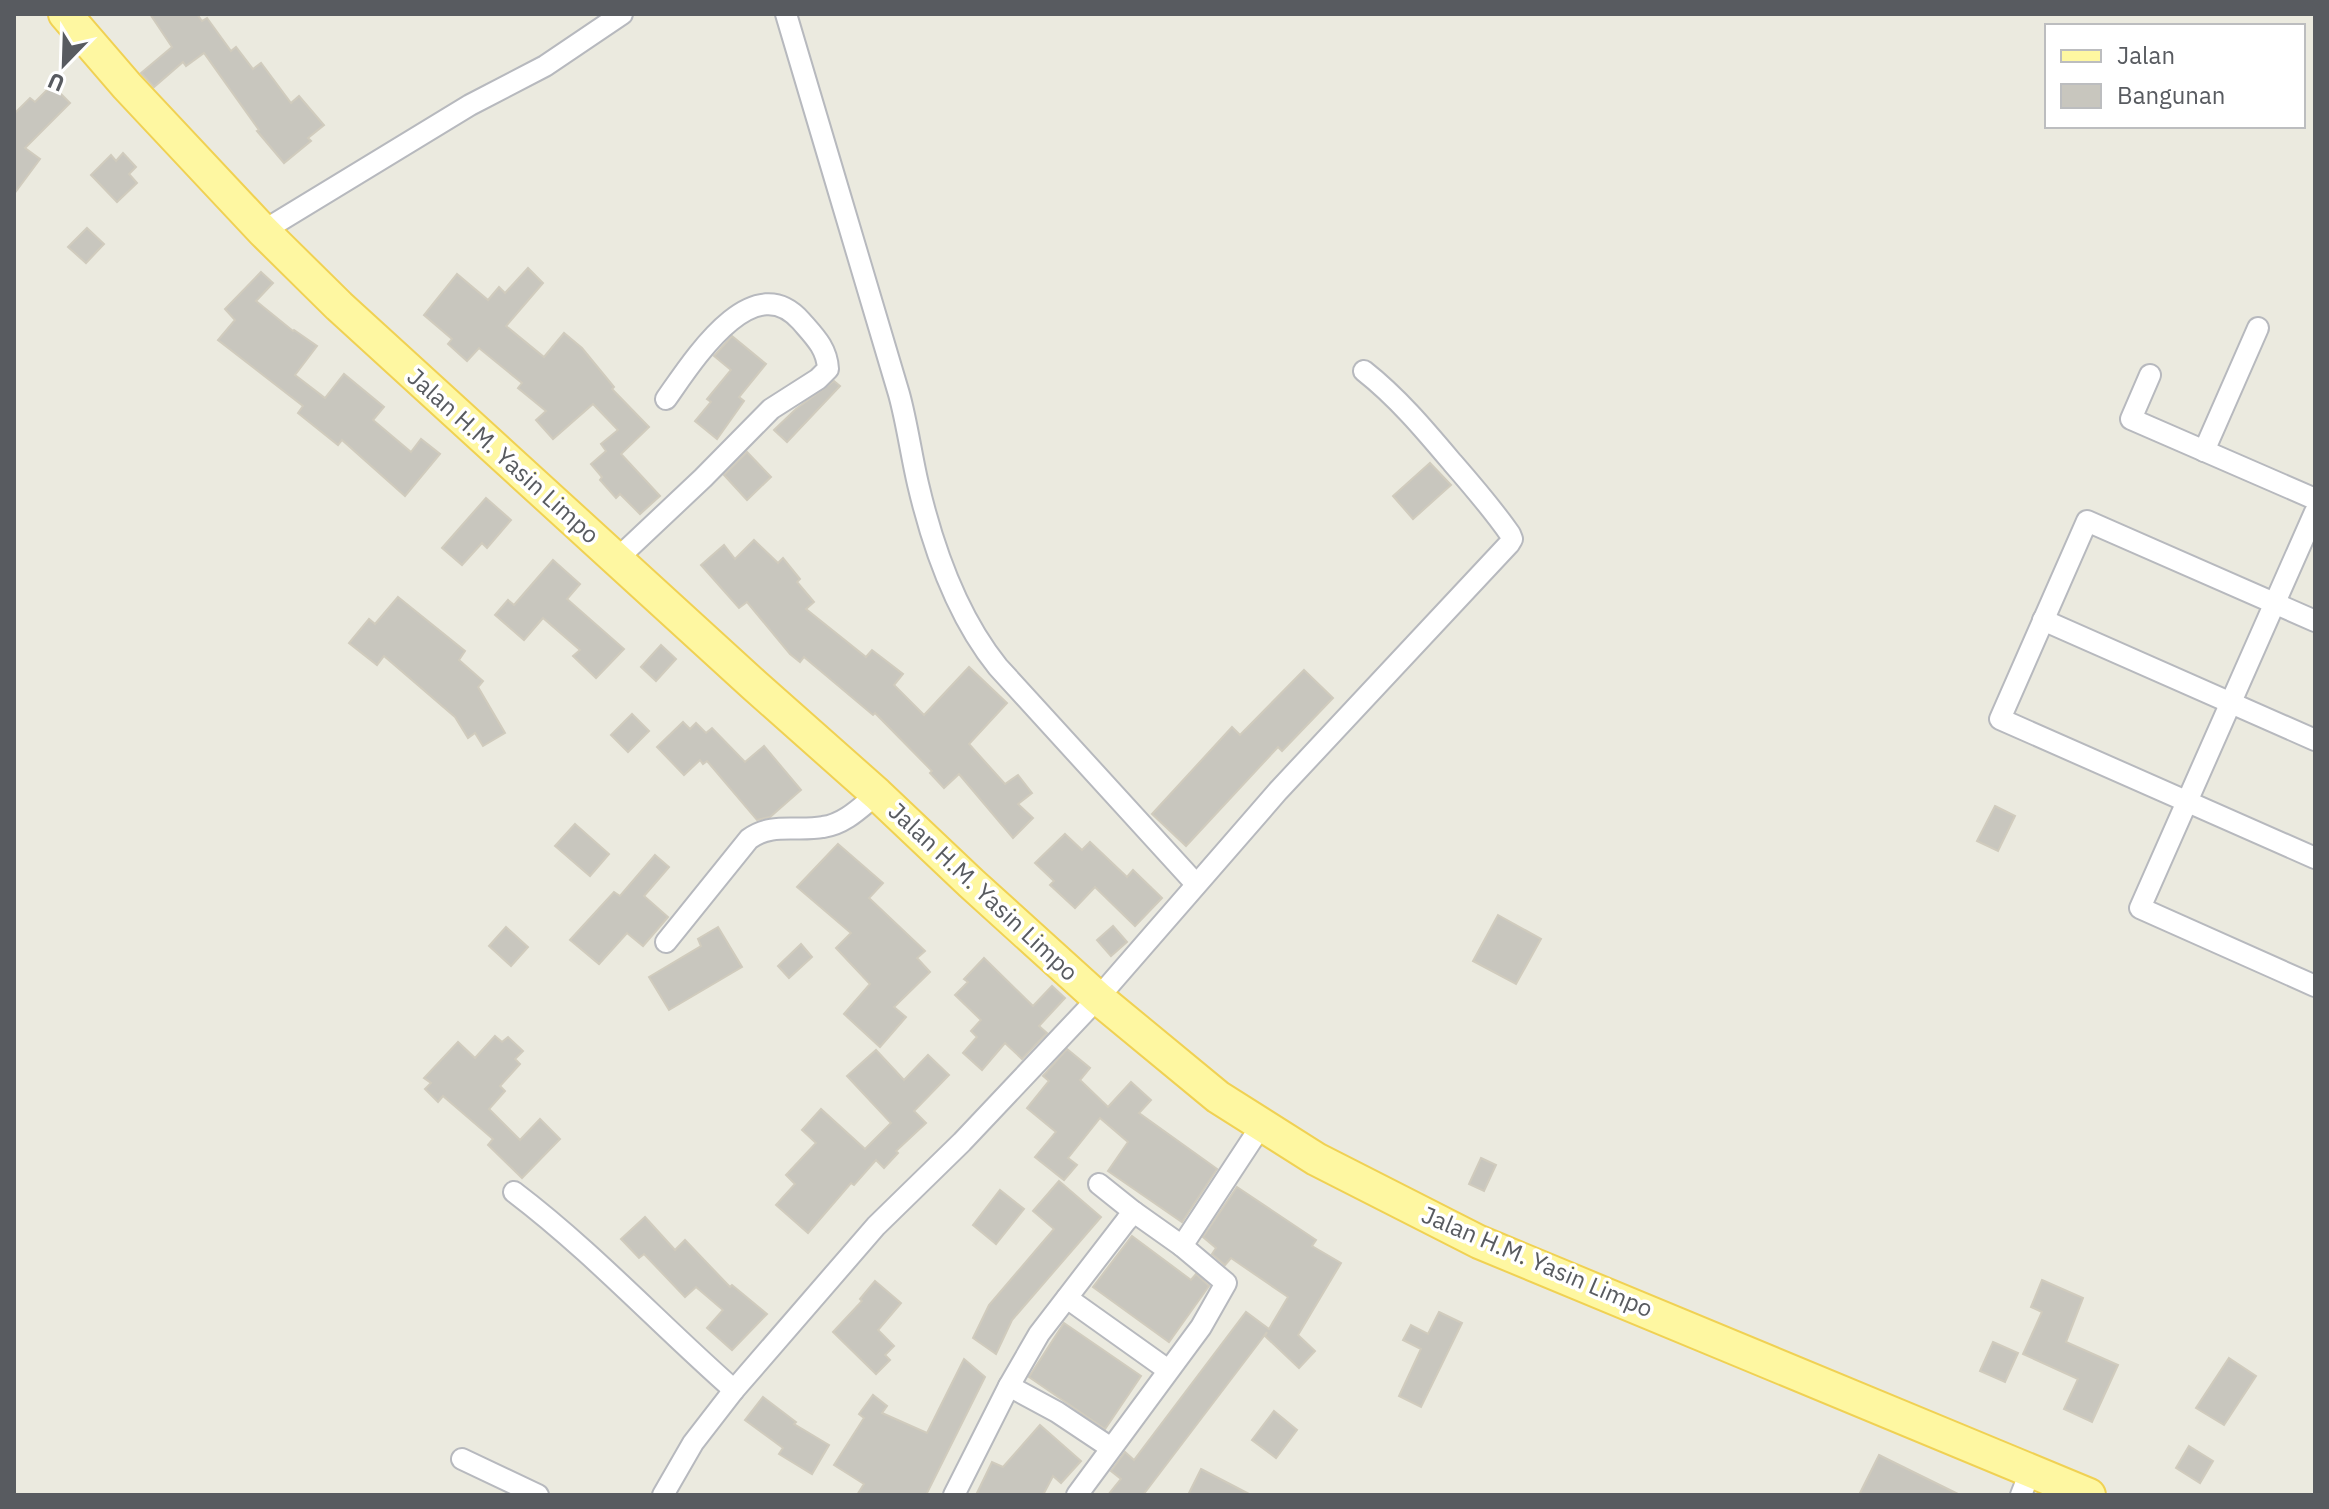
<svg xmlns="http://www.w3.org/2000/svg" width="2329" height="1509" viewBox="0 0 2329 1509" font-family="'IBM Plex Sans',sans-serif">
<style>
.building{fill:#c8c6be;stroke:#d0cbbd;stroke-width:2}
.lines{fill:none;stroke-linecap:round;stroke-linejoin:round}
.minor-casing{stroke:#b7b9be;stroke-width:24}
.primary-casing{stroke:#f0d153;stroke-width:36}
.minor{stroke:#fff;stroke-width:20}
.primary{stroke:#fef7a1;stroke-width:32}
.labels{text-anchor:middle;stroke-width:7;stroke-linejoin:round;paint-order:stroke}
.street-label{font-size:24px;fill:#585b60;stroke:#fff}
</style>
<rect width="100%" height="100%" fill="#ebeadf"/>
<g class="building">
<polygon points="150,14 197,14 202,21 207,18 231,51 236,47 253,69 261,63 291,103 299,96 324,125 308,138 311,141 284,163 257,131 259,130 204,53 186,66 183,62 154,87 141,73 172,47"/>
<polygon points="52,85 70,103 25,148 40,159 14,194 14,114 30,98 35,102"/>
<polygon points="123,153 136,167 129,174 137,183 117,202 91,175 111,155 116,161"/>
<polygon points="87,228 104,244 86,263 68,247"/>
<polygon points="528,268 543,283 506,326 544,357 564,333 582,348 614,387 612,389 649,427 621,454 660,496 640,514 620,494 616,498 600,480 602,477 591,464 606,451 601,444 618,430 593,404 553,439 536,420 546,411 518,388 522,383 479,348 467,361 448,344 452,339 424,315 457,274 488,300 499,287 505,293"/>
<polygon points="261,272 273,283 256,301 293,331 294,330 317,346 295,375 325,398 344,374 384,407 373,420 411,452 421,439 440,454 405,496 342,440 338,445 298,413 303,406 218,340 235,320 225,309"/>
<polygon points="732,336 766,364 739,397 744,401 717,439 695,421 711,402 707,399 731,370 714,356"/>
<polygon points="834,381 840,386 787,442 774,430 796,409"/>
<polygon points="747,452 771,477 747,500 724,475"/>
<polygon points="1430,463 1451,485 1413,519 1393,496"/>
<polygon points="486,498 511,520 487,548 482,543 462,565 442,548"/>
<polygon points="754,540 778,563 783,558 800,579 797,582 814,602 806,609 866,657 872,650 903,674 894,685 924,715 969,667 1007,703 969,744 1005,784 1018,775 1032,793 1018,804 1033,818 1013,838 959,774 944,788 930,773 932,771 875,713 873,715 804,657 800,662 790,654 747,602 739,608 701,565 724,545 735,559"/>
<polygon points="553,560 580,584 567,599 624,649 596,678 573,656 580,650 543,618 524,640 495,615 508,600 514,605"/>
<polygon points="398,597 465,651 459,660 483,681 478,687 505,733 483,746 475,733 468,738 455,717 384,656 377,665 349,643 369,619 375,624"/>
<polygon points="661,645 676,659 656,681 641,667"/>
<polygon points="1304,670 1333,698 1282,751 1278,747 1186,846 1152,814 1232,727 1240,735"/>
<polygon points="632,714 649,731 628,752 611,735"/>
<polygon points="683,722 690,729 696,723 706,733 712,728 745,762 764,746 801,790 770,817 757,820 707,761 703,764 700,760 684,775 657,747"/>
<polygon points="1995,806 2015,816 1998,851 1977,841"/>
<polygon points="575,824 609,854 590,876 555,846"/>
<polygon points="1065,834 1082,850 1090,842 1127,877 1133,870 1162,898 1135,926 1095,887 1075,908 1050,885 1054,881 1035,863"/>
<polygon points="838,844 883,883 869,898 925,951 917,958 930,972 894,1007 906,1017 880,1047 844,1014 870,984 836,948 851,933 797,887"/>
<polygon points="655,855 669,867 644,896 668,917 643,946 627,933 599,964 570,940 614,892 620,896"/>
<polygon points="1498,915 1541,939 1516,984 1473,961"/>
<polygon points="1113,926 1127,942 1111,956 1097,940"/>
<polygon points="506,927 528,947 511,966 489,946"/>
<polygon points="718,927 742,967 669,1010 649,977 701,946 698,939"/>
<polygon points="801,944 812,957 789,978 778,966"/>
<polygon points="984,958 1033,1006 1052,986 1065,998 1039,1026 1047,1033 1022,1059 1005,1043 982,1070 963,1053 977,1037 971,1031 981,1020 955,995 968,982 964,979"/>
<polygon points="495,1036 502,1042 508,1037 523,1051 515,1059 520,1064 500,1086 505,1091 489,1109 520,1140 540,1119 560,1139 522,1178 488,1145 493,1139 443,1096 438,1102 425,1089 431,1083 424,1078 458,1042 475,1058"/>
<polygon points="1067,1049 1090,1068 1080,1080 1108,1107 1131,1082 1151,1100 1139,1113 1217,1169 1182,1222 1108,1171 1128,1142 1100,1118 1068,1158 1077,1165 1064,1180 1035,1157 1056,1132 1027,1108 1049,1081 1043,1076"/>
<polygon points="876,1050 904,1080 928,1055 949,1075 914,1111 926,1123 896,1151 898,1153 884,1168 876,1160 854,1185 851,1183 808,1233 776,1205 795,1184 786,1175 816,1143 802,1130 821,1109 865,1149 891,1123 847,1076"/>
<polygon points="1481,1158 1496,1165 1484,1191 1469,1184"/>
<polygon points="1059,1181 1101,1217 1012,1320 996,1354 973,1338 989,1305 1054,1229 1033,1211"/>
<polygon points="1237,1187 1316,1240 1312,1246 1341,1263 1298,1335 1315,1351 1299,1368 1265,1336 1267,1332 1143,1495 1108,1495 1121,1479 1111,1471 1125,1452 1134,1460 1246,1312 1269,1329 1288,1297 1231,1258 1225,1265 1212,1254 1216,1248 1203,1237"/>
<polygon points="1000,1190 1024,1209 996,1244 973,1225"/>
<polygon points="645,1217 675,1250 685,1240 730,1287 732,1285 767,1314 732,1350 707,1328 723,1310 696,1287 685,1297 644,1254 639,1258 621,1239"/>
<polygon points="1132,1236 1191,1280 1196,1274 1209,1286 1169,1342 1093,1287"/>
<polygon points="2042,1280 2083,1298 2066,1342 2118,1365 2092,1422 2064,1409 2078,1379 2023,1354 2042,1312 2031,1307"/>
<polygon points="875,1281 901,1303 878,1330 894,1346 885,1355 890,1360 876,1374 833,1332 862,1301 860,1299"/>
<polygon points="1439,1312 1462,1323 1421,1407 1399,1396 1421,1349 1403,1340 1411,1325 1428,1334"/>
<polygon points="1064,1323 1141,1376 1105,1429 1029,1377"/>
<polygon points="1993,1342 2018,1353 2005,1382 1980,1371"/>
<polygon points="2229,1358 2256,1376 2224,1425 2196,1408"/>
<polygon points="964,1359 985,1377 926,1495 857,1495 864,1484 834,1465 864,1418 859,1414 873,1395 887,1406 882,1413 927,1433"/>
<polygon points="763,1397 796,1422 794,1424 829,1445 812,1474 779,1454 783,1448 745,1420"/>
<polygon points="1274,1411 1297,1430 1276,1458 1252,1440"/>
<polygon points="1040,1425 1081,1461 1061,1483 1053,1476 1043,1495 976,1495 992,1462 1003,1467"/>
<polygon points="2189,1446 2213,1461 2200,1483 2176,1468"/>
<polygon points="1879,1455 1960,1495 1859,1495"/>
<polygon points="1201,1469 1251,1495 1188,1495"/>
</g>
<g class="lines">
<defs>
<g id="minor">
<path d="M786,14c37,127 76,253 113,380 8,29 12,60 19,90 15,64 38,131 80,183l198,217"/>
<polyline points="263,231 470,105 545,66 622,14"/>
<polyline points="2150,375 2131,419 2315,499"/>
<polyline points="2204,451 2258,328"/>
<polyline points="2315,512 2140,908 2315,986"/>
<path d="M617,559l86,-81 68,-69 47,-30 10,-10c-1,-21 -14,-33 -27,-48 -49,-56 -110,43 -135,78"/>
<polyline points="2043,620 2315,740"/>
<polyline points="2315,621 2087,521 2000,719 2315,858"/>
<path d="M666,942l83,-103c23,-17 47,-7 74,-12 22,-3 38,-20 54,-33"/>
<polyline points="1099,1184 1134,1212"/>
<path d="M514,1192c79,60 146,133 220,198"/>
<polyline points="1067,1298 1168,1370"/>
<polyline points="1009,1386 1057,1412 1111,1448"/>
<polyline points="462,1459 538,1495"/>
<path d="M663,1495l30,-52 41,-53 142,-164 86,-84 136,-144 180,-207 231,-247 3,-5 -2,-5c-18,-26 -39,-50 -59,-73 -27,-32 -54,-64 -87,-90"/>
<polyline points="954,1495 1009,1386 1039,1334 1126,1221 1134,1212 1182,1246 1261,1126"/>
<polyline points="1077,1495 1201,1327 1226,1283 1182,1246"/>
<polyline points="2021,1495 2030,1472"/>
</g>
<polyline id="primary" points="65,14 127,86 263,231 339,306 753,684 877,794 971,883 1098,998 1218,1097 1316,1159 1479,1242 2089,1495"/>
</defs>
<use href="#minor" class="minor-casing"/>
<use href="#primary" class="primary-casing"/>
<use href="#minor" class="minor"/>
<use href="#primary" class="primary"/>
</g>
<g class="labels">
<g class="street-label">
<text transform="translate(503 456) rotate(42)" y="8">Jalan H.M. Yasin Limpo</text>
<text transform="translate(983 892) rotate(43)" y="8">Jalan H.M. Yasin Limpo</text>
<text transform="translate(1537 1262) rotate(23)" y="8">Jalan H.M. Yasin Limpo</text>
</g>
</g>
<rect width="2329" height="1509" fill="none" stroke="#585b60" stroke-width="32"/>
<rect x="2045" y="24" width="260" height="104" fill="#ffffff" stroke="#bcbdbf" stroke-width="2"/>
<rect x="2061" y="50" width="40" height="12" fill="#fef7a1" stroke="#bcbdbf" stroke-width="2"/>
<text x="2117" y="64" font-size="24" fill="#585b60">Jalan</text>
<rect x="2061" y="84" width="40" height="24" fill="#c8c6be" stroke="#bcbdbf" stroke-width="2"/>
<text x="2117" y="104" font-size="24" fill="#585b60">Bangunan</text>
<g transform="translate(64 64) rotate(203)" stroke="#ffffff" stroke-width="6" paint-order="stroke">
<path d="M0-6L14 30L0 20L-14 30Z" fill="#585b60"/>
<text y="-12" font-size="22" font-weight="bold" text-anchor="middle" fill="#585b60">U</text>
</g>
</svg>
